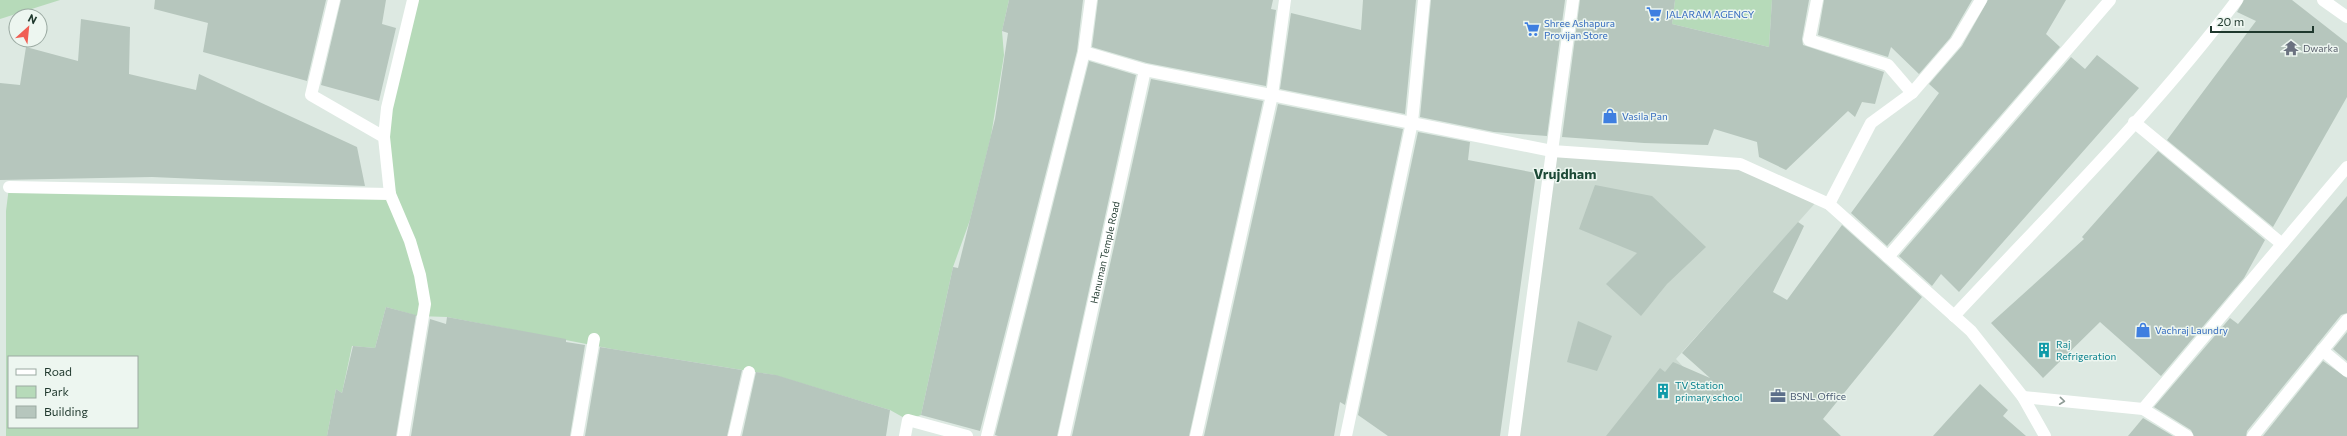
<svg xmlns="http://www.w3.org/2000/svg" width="2347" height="436" viewBox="0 0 2347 436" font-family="Commissioner,sans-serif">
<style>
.built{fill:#cbd9d0}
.green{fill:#b6dab9;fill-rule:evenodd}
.building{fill:#b6c6bd}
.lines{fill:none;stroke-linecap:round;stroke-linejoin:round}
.minor{stroke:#fff;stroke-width:12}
.tertiary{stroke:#fff;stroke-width:12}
.oneway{stroke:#8f9c96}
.labels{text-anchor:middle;stroke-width:3;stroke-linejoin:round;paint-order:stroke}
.shop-label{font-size:10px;fill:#366cbe;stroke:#edf6f0;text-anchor:start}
.worship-label{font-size:10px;fill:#5b616d;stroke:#edf6f0;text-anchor:start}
.street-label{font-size:10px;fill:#1f382d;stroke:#edf6f0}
.culture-label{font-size:10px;fill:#0d838f;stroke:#edf6f0;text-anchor:start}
.service-label{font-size:10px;fill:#4e5e75;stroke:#edf6f0;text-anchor:start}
.district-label{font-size:14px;font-weight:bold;fill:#1c4936;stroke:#edf6f0}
</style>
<rect width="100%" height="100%" fill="#dde9e2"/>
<polygon class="built" points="1552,151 1740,164 1818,200 1676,359 1723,410 1718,436 1515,436"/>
<g class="green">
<polygon points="0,0 60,0 0,19"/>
<path d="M413,0h596l-7,31 2,24 -13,81 -21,84 -17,47 -32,148 -13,5 -18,-10 -116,-35 -162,-26 -165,-32 -29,-1 -32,-9 -11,41 -23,-2 -10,47 -6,-4 -9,47h-321v-225l3,-24 380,7 -4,-51zM9,357h128v70h-128z"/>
<polygon points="1675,0 1772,0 1769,47 1672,24"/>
</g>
<g class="building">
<polygon points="155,0 326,0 307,81 203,52 208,23 154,9"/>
<polygon points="341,0 386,0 382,24 396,28 379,101 321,85"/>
<polygon points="1009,0 1083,0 1077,51 980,431 921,415 953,267 958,268 995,119 1008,33 1002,31"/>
<polygon points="1098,0 1273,0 1271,9 1276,10 1266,86 1147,63 1092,47"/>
<polygon points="1363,0 1416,0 1405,114 1280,89 1291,13 1361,30"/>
<polygon points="1431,0 1565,0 1547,136 1494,132 1420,117"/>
<polygon points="1580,0 1675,0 1672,24 1769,47 1772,0 1809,0 1802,39 1803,45 1884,72 1875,104 1862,102 1855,117 1848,111 1786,170 1759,157 1757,142 1714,129 1708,145 1644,143 1562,137"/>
<polygon points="1824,0 1972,0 1950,38 1919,74 1891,47 1888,57 1818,35"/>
<polygon points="1988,0 2066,0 2046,34 2060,47 1887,246 1851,213 1939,93 1929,84 1962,46"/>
<polygon points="2244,0 2292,0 2347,43 2347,97 2273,227 2167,140 2256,21 2237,12"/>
<polygon points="81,19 130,27 129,74 196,90 199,74 357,147 365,186 152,177 0,180 0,83 20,85 26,47 78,61"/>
<polygon points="2097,55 2139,88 1959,292 1941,274 1932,286 1899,256 2071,57 2085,69"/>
<polygon points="1089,61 1136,75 1057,436 998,436 995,435"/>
<polygon points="1151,79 1263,101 1189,436 1072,436"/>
<polygon points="1278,104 1403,129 1345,405 1340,402 1334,436 1204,436"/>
<polygon points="1418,132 1470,142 1468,160 1536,173 1500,436 1388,436 1358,415"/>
<polygon points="2158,151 2265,240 2244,278 2161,376 2100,322 2043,378 1991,323 2084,239 2082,237"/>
<polygon points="1595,185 1652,196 1706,247 1667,284 1641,316 1606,284 1637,253 1579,229"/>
<polygon points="2347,196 2347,313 2341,315 2316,346 2247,431 2246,436 2194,436 2191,430 2154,407 2230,318 2238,324"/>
<polygon points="1798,222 1804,226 1773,292 1787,300 1842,225 1922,297 1823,419 1841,436 1606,436 1660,368 1665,372 1673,362 1710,378 1682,353"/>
<polygon points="386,307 416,315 396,436 327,436 336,389 342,393 353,346 375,348"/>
<polygon points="447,317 566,339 566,342 585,345 570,436 411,436 430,319 446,324"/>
<polygon points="1578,321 1612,336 1597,371 1567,362"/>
<polygon points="2347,332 2347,361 2333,349"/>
<polygon points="600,347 742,370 727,436 585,436"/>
<polygon points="2323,361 2347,378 2347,436 2263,436"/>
<polygon points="756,372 776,375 890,410 886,436 742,436"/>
<polygon points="1980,384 2008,410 2003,416 2026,436 1933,436"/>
<polygon points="2143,418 2173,436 2128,436"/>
</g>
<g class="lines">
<g class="minor">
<polyline points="334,0 311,95 384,137 390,194"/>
<polyline points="1817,0 1809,40 1888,65 1912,93"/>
<polyline points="2323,0 2347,17"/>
<polyline points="1084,52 1091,0"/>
<polyline points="2134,122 2282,244"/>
<polyline points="384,137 387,108 413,0"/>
<polyline points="1552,151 1573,0"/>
<polyline points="9,187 390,194 410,241 420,275 425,304 403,436"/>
<polyline points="1829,204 1871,123 1912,93 1956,42 1981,0"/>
<polyline points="1888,257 2110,0"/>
<path d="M1954,316c96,-103 198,-203 283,-316"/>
<polyline points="2322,350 2347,371"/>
<polyline points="2143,409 2347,167"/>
<polyline points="577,436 594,339"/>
<polyline points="734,436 749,372"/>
<polyline points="905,436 908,420 967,436"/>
<polyline points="987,436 1084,52 1145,70 1272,95"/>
<path id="s1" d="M1064,436l81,-366"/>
<polyline points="1346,436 1412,122 1424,0"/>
<polyline points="2253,436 2347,320"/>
</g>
<g class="tertiary">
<polyline points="1272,95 1552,151 1740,164 1829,204 1971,331 2023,397 2045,436"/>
<polyline points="2023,397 2143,409 2187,436"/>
<polyline points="1196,436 1272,95 1285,0"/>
<polyline points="1514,436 1552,151"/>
</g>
</g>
<defs><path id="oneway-chevron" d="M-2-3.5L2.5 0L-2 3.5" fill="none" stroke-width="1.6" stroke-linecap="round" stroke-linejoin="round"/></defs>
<use class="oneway" href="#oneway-chevron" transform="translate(2062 401) rotate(6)"/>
<defs>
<symbol id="supermarket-bare" viewBox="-9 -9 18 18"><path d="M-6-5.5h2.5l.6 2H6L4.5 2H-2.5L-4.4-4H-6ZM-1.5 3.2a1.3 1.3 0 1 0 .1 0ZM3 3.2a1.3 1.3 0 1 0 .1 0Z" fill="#3f7fe0" stroke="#edf6f0" stroke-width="2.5" paint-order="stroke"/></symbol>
<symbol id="temple-bare" viewBox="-9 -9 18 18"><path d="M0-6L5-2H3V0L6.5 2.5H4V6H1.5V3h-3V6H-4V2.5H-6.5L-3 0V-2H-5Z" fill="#6b7280" stroke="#edf6f0" stroke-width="2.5" paint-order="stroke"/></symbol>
<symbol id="shop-bare" viewBox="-9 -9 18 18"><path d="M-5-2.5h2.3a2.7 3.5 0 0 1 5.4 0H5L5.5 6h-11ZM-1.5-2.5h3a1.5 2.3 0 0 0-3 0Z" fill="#3f7fe0" stroke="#edf6f0" stroke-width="2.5" paint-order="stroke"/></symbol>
<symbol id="building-bare" viewBox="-9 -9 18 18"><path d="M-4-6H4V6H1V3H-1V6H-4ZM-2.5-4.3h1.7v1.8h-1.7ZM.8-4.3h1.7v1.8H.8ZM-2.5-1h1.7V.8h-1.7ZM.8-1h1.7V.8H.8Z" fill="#0f9aa8" stroke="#edf6f0" stroke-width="2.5" paint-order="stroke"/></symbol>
<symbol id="office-bare" viewBox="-9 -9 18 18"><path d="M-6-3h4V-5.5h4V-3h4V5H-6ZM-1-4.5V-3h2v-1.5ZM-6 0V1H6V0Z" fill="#5c6f8a" stroke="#edf6f0" stroke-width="2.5" paint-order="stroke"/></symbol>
</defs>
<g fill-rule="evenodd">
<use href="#supermarket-bare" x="1643" y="3" width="22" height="22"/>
<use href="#supermarket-bare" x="1521" y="18" width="22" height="22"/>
<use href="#temple-bare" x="2280" y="37" width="22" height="22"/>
<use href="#shop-bare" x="1599" y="105" width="22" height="22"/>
<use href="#shop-bare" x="2132" y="319" width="22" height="22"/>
<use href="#building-bare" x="2033" y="339" width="22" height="22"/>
<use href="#building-bare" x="1652" y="380" width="22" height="22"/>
<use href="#office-bare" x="1767" y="385" width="22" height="22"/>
</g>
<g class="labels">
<g class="shop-label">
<text x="1666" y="18">JALARAM AGENCY</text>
<text x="1544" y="27">Shree Ashapura<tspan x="1544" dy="12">Provijan Store</tspan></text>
<text x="1622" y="120">Vasila Pan</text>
<text x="2155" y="334">Vachraj Laundry</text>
</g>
<g class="worship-label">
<text x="2303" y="52">Dwarka</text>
</g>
<g class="street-label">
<text dy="4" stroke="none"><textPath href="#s1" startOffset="188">Hanuman Temple Road</textPath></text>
</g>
<g class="culture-label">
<text x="2056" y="348">Raj<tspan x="2056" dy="12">Refrigeration</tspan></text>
<text x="1675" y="389">TV Station<tspan x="1675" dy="12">primary school</tspan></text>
</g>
<g class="service-label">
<text x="1790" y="400">BSNL Office</text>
</g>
<g class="district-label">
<text x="1565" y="179">Vrujdham</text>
</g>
</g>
<rect x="8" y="356" width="130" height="72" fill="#edf6f0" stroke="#9baaa2"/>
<rect x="16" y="369" width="20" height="6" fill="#ffffff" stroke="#9baaa2"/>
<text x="44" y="376" font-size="12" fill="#1f382d">Road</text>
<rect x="16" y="386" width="20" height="12" fill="#b6dab9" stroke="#9baaa2"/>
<text x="44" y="396" font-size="12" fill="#1f382d">Park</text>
<rect x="16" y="406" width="20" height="12" fill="#b6c6bd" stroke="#9baaa2"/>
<text x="44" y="416" font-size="12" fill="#1f382d">Building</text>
<g transform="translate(28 28) rotate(27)"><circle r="19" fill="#edf6f0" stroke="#9baaa2"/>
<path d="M0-3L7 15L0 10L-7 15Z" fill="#f05f54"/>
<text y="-6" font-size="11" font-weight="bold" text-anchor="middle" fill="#1f382d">N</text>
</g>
<path d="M2211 26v6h102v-6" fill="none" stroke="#1f382d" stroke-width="2"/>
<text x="2217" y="26" font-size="12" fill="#1f382d" stroke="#edf6f0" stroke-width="3" paint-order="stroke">20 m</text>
</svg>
